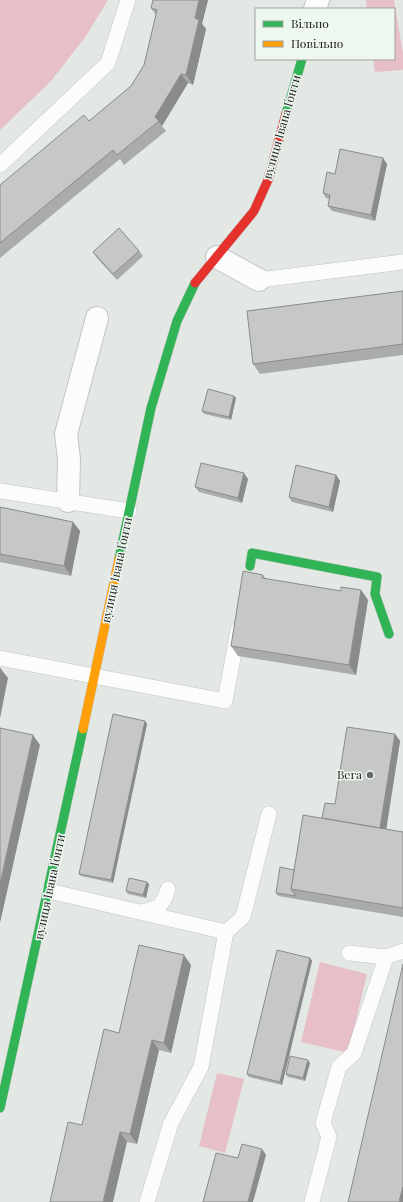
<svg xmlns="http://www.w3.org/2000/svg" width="403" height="1202" viewBox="0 0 403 1202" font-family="'Playfair Display',serif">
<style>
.green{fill:#e6bfc9}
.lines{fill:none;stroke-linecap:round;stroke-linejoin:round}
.lane-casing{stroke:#c3c5c4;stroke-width:16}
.street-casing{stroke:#c3c5c4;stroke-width:24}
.fast-casing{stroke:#c3c5c4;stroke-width:10}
.slow-casing{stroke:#c3c5c4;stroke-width:10}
.jam-casing{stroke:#c3c5c4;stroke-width:10}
.lane{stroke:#fbfcfb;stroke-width:15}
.street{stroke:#fbfcfb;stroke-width:22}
.fast{stroke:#30b455;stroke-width:9}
.slow{stroke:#ff9f0a;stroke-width:9}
.jam{stroke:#e5322d;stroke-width:9}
.wall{fill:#a9aca9}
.shaded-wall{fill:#8a8c8a}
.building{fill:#c5c8c5;stroke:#8a8c8a}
.poi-dot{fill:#676a68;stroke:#eff7f1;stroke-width:1.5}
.labels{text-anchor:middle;stroke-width:3;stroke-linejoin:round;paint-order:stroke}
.street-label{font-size:12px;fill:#232624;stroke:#eff7f1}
.poi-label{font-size:12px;fill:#232624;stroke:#eff7f1;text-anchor:end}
</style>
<rect width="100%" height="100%" fill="#e4e8e5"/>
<g class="green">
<polygon points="0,0 108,0 86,36 51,81 0,130"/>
<polygon points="366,0 394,0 403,54 403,70 375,72 373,59 394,59 394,9 367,9"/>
<polygon points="320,962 367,974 348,1053 301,1042"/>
<polygon points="217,1073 244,1079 225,1153 199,1146"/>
</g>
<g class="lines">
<defs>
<g id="lane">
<polyline points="0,165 108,63 128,0"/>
<polyline points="259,280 403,262"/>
<polyline points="0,491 129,511"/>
<polyline points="0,658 225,701 238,630"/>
<polyline points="49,891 226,932 201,1067 171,1123 147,1202"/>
<polyline points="142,912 159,907 165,898 168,889"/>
<polyline points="226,932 243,917 269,814"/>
<polyline points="349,953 386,957"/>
<polyline points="312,1202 329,1137 323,1123 339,1067 354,1053 386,957 403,951"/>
</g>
<g id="street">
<polyline points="315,9 318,0"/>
<polyline points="217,257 259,280"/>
<polyline points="68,501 69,459 66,434 97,318"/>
</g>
<g id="fast">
<polyline points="286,114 302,59"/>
<polyline points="119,559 151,408 177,321 195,283"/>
<polyline points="250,566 252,553 377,577 375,594 389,634"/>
<polyline points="0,1108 83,729"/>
</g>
<polyline id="slow" points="83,729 119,559"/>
<polyline id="jam" points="195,283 254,211 268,180 286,114"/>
</defs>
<use href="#lane" class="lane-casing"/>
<use href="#street" class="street-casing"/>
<use href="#fast" class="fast-casing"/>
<use href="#slow" class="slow-casing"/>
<use href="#jam" class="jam-casing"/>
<use href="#lane" class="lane"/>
<use href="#street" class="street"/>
<use href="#fast" class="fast"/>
<use href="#slow" class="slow"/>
<use href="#jam" class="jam"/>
</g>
<g class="wall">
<polygon points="153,0 208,0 202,24 206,29 193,85 188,83 162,126 166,131 124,165 120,159 0,258 0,185 89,121 131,86 144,65 156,15 151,8"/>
<polygon points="387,164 375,221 332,211 328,206 329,199 326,198 323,193 335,174"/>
<polygon points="139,251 143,256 117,280 97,258 93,252"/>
<polygon points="403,291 403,355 260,374 253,364"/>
<polygon points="234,396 236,398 231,420 204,414 202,411"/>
<polygon points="336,475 340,481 333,512 292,502 289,497"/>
<polygon points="248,479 242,503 199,492 195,487"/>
<polygon points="0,507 73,522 80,531 71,576 0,562"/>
<polygon points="263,575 266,579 341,591 361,590 368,600 356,675 238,656 231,646"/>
<polygon points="145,721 147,724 113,883 81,876 79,874"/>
<polygon points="395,734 400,741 386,829 403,832 403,917 278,896 276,893 294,870 322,818"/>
<polygon points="149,884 146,898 128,894 126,891"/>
<polygon points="310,958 312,961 282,1085 249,1077 247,1074"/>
<polygon points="191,965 171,1053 159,1050 137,1144 127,1142 82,1125 119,1033"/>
<polygon points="310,1063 305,1081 288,1077 286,1074"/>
</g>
<g class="shaded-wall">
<polygon points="199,0 208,0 202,24 206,29 193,85 186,75 195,18"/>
<polygon points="181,74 188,83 162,126 155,117"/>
<polygon points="383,158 387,164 375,221 371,215"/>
<polygon points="234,396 236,398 231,420 229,417"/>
<polygon points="244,473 248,479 242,503 238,498"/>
<polygon points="336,475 340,481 333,512 329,507"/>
<polygon points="73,522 80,531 71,576 64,566"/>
<polygon points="361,590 368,600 356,675 349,665"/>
<polygon points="1,669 8,678 0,718 0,676"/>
<polygon points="145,721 147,724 113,883 111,880"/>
<polygon points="395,734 400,741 385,837 380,830"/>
<polygon points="33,735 40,745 0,923 0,884"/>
<polygon points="147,882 149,884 146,898 143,895"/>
<polygon points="184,955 191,965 171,1053 164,1043"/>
<polygon points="310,958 312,961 282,1085 280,1082"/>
<polygon points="152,1040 159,1050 137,1144 130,1134"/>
<polygon points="308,1060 310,1063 305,1081 303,1078"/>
<polygon points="120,1132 127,1142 113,1202 103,1202"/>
<polygon points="262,1149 266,1155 253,1202 248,1202"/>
<polygon points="403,1186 403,1202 399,1202"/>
</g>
<g class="building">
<polygon points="153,0 199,0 195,18 199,20 186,75 181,74 155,117 159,121 117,155 113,150 0,243 0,185 84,115 89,121 131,86 144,65 157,10 151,8"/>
<polygon points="340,149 383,158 371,215 328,206 330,195 323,193 327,172 335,174"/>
<polygon points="119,228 139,251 113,274 93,252"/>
<polygon points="403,291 403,344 253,364 247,311"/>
<polygon points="208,389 234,396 229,417 202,411"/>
<polygon points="201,463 244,473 238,498 195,487"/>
<polygon points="296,465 336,475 329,507 289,497"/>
<polygon points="0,507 73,522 64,566 0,554"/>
<polygon points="243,571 263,575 262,578 341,591 341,587 361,590 349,665 231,646"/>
<polygon points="0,668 1,669 0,676"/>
<polygon points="113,714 145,721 111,880 79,874"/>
<polygon points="347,727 395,734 380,828 322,818 325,803 335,804"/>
<polygon points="0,728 33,735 0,884"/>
<polygon points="303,815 403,832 403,908 291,889"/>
<polygon points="280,867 294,870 291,889 296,896 276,893"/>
<polygon points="129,878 147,882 143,895 126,891"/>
<polygon points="139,945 184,955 164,1043 152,1040 130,1134 120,1132 103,1202 50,1202 68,1122 82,1125 104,1029 119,1033"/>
<polygon points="277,950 310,958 280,1082 247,1074"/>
<polygon points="403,964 403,1186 399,1202 348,1202"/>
<polygon points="290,1056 308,1060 303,1078 286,1074"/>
<polygon points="242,1144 262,1149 248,1202 203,1202 216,1153 238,1158"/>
</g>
<circle class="poi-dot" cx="370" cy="775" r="4"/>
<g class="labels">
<g class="street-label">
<text transform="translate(282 127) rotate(-74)" y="4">вулиця Івана Ґонти</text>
<text transform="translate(117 570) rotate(-78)" y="4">вулиця Івана Ґонти</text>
<text transform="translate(50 887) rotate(-78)" y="4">вулиця Івана Ґонти</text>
</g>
<g class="poi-label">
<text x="362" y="779">Вега</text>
</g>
</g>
<rect x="255" y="8" width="140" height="52" fill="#eff7f1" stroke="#9da39f"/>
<rect x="263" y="21" width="20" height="6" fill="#30b455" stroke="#9da39f"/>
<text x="291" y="28" font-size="12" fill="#232624">Вільно</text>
<rect x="263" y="41" width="20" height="6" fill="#ff9f0a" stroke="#9da39f"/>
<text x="291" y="48" font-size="12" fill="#232624">Повільно</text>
</svg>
